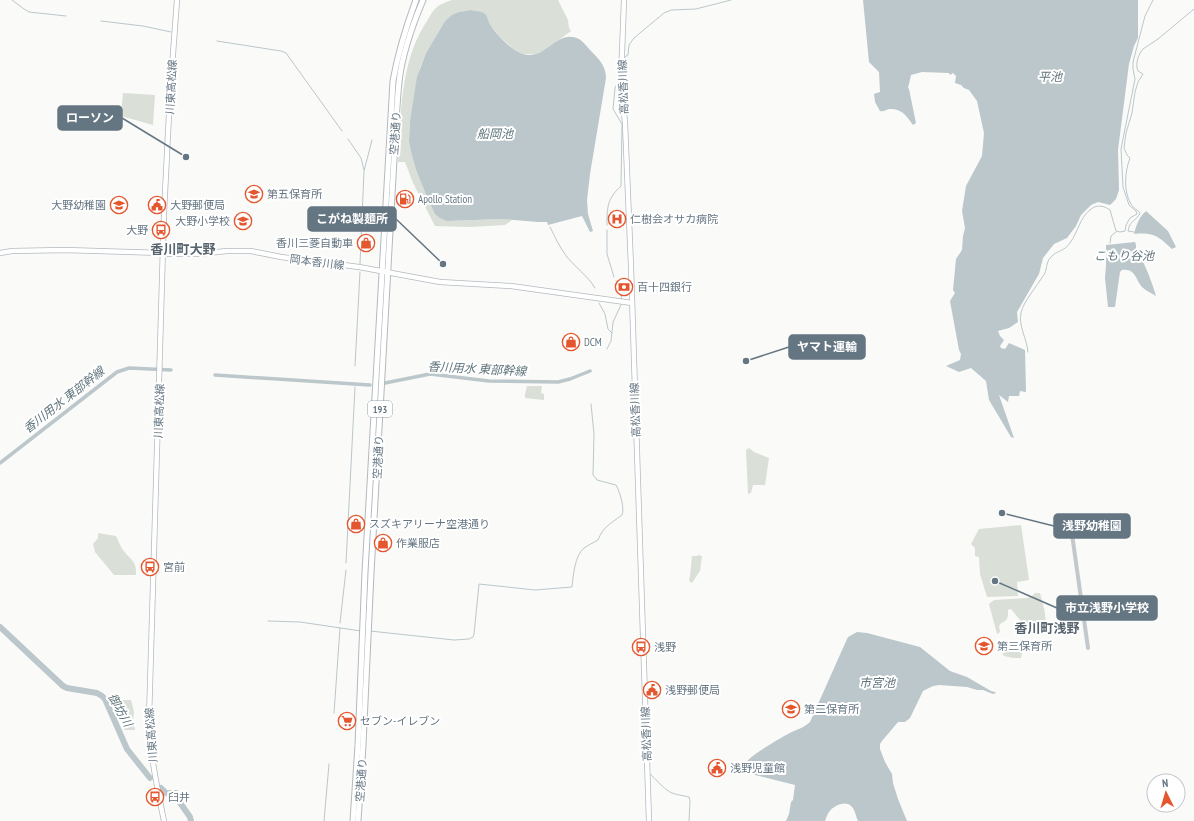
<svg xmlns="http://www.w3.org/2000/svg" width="1194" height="821" viewBox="0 0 1194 821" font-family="'PT Sans Narrow','Noto Sans JP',sans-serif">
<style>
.green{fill:#dadfd7}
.water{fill:#bbc7cb}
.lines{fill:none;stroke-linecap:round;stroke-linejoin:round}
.stream{stroke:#bbc7cb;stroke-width:1}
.canal{stroke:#bbc7cb;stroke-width:3.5}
.river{stroke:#bbc7cb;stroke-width:6}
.secondary-casing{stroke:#b3babf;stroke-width:6}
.trunk-casing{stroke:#b4b9bd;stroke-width:7}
.tertiary{stroke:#c3c8cc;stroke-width:4}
.secondary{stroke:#fff;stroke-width:4.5}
.trunk{stroke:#fff;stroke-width:5}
.labels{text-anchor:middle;stroke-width:4;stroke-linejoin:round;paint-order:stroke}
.shield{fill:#fff;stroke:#939fa8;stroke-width:1}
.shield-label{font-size:10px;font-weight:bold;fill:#657683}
.street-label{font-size:11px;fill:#657683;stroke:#fff}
.poi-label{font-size:11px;fill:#657683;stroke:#fff;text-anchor:start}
.water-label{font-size:12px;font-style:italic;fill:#60757c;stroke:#fff}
.quarter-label{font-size:13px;font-weight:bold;fill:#57646e;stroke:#fff}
.leader{fill:none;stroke:#657683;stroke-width:1.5}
.callout-dot{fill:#657683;stroke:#fff;stroke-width:1.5}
.callout{fill:#657683;stroke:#657683;stroke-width:1.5}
.callout-label{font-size:12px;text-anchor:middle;font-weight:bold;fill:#fff}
</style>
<rect width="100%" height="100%" fill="#fafaf8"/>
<g class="green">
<path d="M452,0h106l10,20 1,8 2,3 -26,19 -10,4h-12l-8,-4 -14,-12 -11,-13 -5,-10 -4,-3 -10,-2 -12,2 -14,9 -19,32 -6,15 -10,53 -1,21 3,14 13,36 22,29 54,-2 11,1 -7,5 -35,2 -35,-1 -22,-43 -8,-21h-7c3,-47 2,-98 27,-138 4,-5 6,-12 11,-16 4,-4 11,-6 16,-8z"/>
<polygon points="123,93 155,95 153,125 121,116"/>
<polygon points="527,386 542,386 541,393 544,394 544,400 525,398 525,394"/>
<polygon points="749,448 754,452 769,458 765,485 753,485 751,493 748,494 746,450"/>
<polygon points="1021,525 1029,580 1017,582 1018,596 987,597 980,574 979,557 975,556 975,548 971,544 979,529"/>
<path d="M98,533l18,3c2,4 4,10 7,14 7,10 14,10 13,25h-22l-19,-23 -2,-8 5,-6z"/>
<polygon points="698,555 702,556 700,571 692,583 689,581 690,576 692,556 697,556"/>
<path d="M1035,593h5c3,12 9,28 3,39l-7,1 -12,-4v-4l-13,-16 -3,1c0,7 0,11 -7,13l-2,3 1,6 -3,2 -8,-30 5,-4 33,-2 5,-2z"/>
<polygon points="1008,645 1017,647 1022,653 1021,658 1013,658 1004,656 1002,652 1001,646"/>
<polygon points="122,700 131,700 134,712 133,721 135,730 124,730"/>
</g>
<g class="water">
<path d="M863,0h275v38l-4,8 -5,18 -11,86 1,40 -3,9 -6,6 -12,-3 -7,3 -10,10 -5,11 -9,12 -13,6 -11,14 -4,16 -22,38 1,10 -9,6 -11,3 2,5 4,4 -4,6 1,2 4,1 4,-6 16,7 1,42 -6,-1 -1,5h-10l-1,6 -9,-7 15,43 -3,-1 -22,-37 -3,-19 -15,-13 -12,4 -13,-6 14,-6 1,-6 -2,-4 -9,-49 5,-8 -2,-3 3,-31 6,-9 1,-14 2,-8 -3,-17 4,-25 16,-30 2,-23 -7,-32 -8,-11 -5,-2 -3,-3 -6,-2 1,-7 -3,-3 -3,2 -1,-2 -27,-1 -11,3 -3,13 1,1 7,34 -3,2c-6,-9 -12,-17 -24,-16 -4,1 -5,3 -9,2l-5,-9 -1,-8 6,-2 -1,-20 -10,-10z"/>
<path d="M471,10c4,1 11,1 14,4 3,3 3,8 6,12 6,9 21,25 32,28 23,7 34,-26 56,-15 5,3 9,9 13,13 8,8 14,15 14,26l-16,96 -3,26 1,14 5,17 -3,1 -8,-16 -34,9 -1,-3h-9l-37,-3 -54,2 -7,-3 -5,-4 -10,-22 -8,-20 -5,-16 -3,-14 1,-21 7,-44 9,-24 19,-32 7,-6 7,-3z"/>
<path d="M1146,211l22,20 8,16 -4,2c-14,-13 -18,-17 -38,-15 2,-8 5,-17 12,-23z"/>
<path d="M1135,242l1,3v4c9,15 15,30 20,47 -4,-3 -10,-5 -14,-9 -6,-6 -6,-19 -20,-17l-2,2 -5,35h-7l-3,-29 1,-13v-20z"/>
<path d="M857,632l10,1 53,14 30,24 17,6 24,14 4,1 1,1 -3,1 -10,-4h-6l-10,-3 -28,-2 -6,1 -10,5 -13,27 -5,4h-7l-16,19 -2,3v5l5,13 7,12 1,9 5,16 9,22h-49c-2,-4 -3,-12 -7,-15 -6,-6 -18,0 -22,6 -2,3 -3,6 -4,9h-39l3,-7 2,-12 2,-2 2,-15 -44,-11 -7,-5 -1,-3c6,-10 34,-26 45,-32 7,-4 16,-6 22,-12l33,-74 5,-11z"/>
</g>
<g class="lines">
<g class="stream">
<polyline points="12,0 24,9 29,12 66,16"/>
<polyline points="101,21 143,26 171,32"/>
<polyline points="217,41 281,51 286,53 342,131"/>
<polyline points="624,63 626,56 628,55 629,45 634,38 664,13 671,10 696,9 731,0"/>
<polyline points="348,139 361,158 364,170"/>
<path d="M607,225c0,-18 0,-26 14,-39l1,-62 -9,-15 2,-21 4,-8"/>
<path d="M550,227c5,10 10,21 17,30 9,11 21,19 28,31"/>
<polyline points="607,230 607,254 614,277"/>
<path d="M1134,232l-6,-1c2,-12 8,-9 12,-18 -2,-3 -7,-5 -9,-9 -8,-13 -6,-33 -1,-46l-3,-3 -3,-7 2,-15 6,-20 3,-21 3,-10 5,-8 -5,-3c-3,-7 0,-16 5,-22l15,-10 36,-30"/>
<polyline points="1110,243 1111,236 1116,232"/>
<polyline points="360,264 364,171 372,140"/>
<polyline points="616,281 622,293 621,299"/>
<polyline points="599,303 605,314 608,329 612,333"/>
<polyline points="607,349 611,341 613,322 621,305"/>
<path d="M1028,352c-1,-13 -10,-27 -7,-39 2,-11 16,-27 22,-37 5,-6 2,-13 8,-19 5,-6 14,-6 19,-14 8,-11 10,-26 21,-34 7,-5 13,-3 19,1l6,21 4,1 5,-1 1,-6 4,-7 7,-4 -1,-3 -7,-6 -6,-18 -2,-38 14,-70 -2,-10v-7l12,-46 8,-16"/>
<polyline points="355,366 360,272"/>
<polyline points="346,563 355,387"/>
<polyline points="268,621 300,622 361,631"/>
<polyline points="340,623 346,570"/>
<path d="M370,631l84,9 15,-1 4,-2 1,-3 5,-50 56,6 37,-3c1,-11 3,-32 12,-39 4,-3 9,-5 14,-8 5,-13 12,-16 24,-25 3,-6 -2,-23 -6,-30l-19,-5 -4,-5 1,-41 -3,-30"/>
<polyline points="334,713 340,628"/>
<path d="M650,774c6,5 11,12 17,16 6,5 15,5 22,7l1,4 -1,20"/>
<polyline points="324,821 329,764"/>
</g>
<g class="canal">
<polyline points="215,375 370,385"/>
<polyline points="385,383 430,374 489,381 558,382 570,379 590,371"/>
<polyline points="0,463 117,372 129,368 171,370"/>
</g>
<g class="river">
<polyline points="0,627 63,686 67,688 97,693 102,696 105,699 127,749 150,778"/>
<polyline points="161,788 166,793"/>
<polyline points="169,793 176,793 176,797 190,817 191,821"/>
</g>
<defs>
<g id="secondary">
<polyline points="624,0 621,79 625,123 631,267 649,821"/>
<polyline points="0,253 12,251 65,250 163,253 169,254 197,254 227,251 251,251 281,257 359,267 440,282 511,286 632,303"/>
<path d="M164,821c-7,-34 -14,-67 -15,-102l15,-506 6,-119 7,-94"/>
</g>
<g id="trunk">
<path d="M353,821l5,-76 7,-173 28,-491c5,-28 13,-54 23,-81"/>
<path d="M358,821l5,-76 8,-172 24,-432c1,-20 2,-39 4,-59 3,-28 13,-56 24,-82"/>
</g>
</defs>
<use href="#secondary" class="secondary-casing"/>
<use href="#trunk" class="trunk-casing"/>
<polyline class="tertiary" points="1070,520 1088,648"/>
<use href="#secondary" class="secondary"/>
<use href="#trunk" class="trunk"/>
</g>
<defs>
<symbol id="school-ring" viewBox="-11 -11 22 22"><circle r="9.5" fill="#fff" stroke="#e4572e" stroke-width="1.5"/><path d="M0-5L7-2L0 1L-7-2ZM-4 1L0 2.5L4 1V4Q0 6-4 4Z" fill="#e4572e"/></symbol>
<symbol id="fuel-ring" viewBox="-11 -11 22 22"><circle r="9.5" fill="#fff" stroke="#e4572e" stroke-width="1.5"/><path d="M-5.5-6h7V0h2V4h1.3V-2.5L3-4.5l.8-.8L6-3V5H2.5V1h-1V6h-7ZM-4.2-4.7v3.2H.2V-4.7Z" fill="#e4572e"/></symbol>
<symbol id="civic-ring" viewBox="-11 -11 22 22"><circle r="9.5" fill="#fff" stroke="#e4572e" stroke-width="1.5"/><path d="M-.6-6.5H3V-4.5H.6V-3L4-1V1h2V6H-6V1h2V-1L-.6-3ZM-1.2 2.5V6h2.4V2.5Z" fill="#e4572e"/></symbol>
<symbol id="hospital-ring" viewBox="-11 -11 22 22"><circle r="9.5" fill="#fff" stroke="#e4572e" stroke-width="1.5"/><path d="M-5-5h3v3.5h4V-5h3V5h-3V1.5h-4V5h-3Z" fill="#e4572e"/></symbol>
<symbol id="bus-ring" viewBox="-11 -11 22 22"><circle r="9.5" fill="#fff" stroke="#e4572e" stroke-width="1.5"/><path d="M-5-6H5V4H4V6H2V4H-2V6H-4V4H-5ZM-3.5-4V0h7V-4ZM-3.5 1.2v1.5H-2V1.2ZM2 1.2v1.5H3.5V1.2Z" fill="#e4572e"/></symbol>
<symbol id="shop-ring" viewBox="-11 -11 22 22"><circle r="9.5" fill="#fff" stroke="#e4572e" stroke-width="1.5"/><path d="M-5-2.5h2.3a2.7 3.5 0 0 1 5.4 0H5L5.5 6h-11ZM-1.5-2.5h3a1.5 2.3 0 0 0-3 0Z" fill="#e4572e"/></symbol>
<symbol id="bank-ring" viewBox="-11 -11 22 22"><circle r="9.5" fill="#fff" stroke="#e4572e" stroke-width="1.5"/><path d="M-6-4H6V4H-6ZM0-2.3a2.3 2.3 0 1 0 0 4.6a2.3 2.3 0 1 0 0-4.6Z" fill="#e4572e"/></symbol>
<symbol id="supermarket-ring" viewBox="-11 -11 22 22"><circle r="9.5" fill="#fff" stroke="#e4572e" stroke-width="1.5"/><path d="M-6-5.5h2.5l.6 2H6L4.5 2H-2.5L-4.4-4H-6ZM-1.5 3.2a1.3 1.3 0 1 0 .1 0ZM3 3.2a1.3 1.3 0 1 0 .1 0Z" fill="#e4572e"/></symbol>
</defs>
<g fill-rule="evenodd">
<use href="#school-ring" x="244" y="184" width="20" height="20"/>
<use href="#fuel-ring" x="395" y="189" width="20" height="20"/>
<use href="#school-ring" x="109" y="195" width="20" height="20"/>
<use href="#civic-ring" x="147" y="195" width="20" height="20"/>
<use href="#hospital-ring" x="607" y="209" width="20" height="20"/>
<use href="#school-ring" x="233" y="211" width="20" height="20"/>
<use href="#bus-ring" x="151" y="220" width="20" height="20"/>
<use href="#shop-ring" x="356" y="233" width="20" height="20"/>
<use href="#bank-ring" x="614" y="277" width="20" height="20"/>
<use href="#shop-ring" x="561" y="332" width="20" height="20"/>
<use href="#shop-ring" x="346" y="514" width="20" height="20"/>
<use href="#shop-ring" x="373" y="533" width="20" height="20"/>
<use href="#bus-ring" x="140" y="557" width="20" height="20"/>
<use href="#school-ring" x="974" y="636" width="20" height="20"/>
<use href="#bus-ring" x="631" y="637" width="20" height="20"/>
<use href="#civic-ring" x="642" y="680" width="20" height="20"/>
<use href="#school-ring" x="781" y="699" width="20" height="20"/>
<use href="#supermarket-ring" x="337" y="711" width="20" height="20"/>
<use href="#civic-ring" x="707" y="758" width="20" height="20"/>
<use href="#bus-ring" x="145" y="787" width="20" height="20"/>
</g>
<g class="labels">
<rect class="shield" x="368" y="401" width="24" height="16" rx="3"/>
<g class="shield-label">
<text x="380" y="413">193</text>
</g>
<g class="street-label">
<text transform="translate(171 87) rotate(-87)" y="4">川東高松線</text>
<text transform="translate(623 87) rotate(-92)" y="4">高松香川線</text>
<text transform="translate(395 133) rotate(-86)" y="4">空港通り</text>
<text transform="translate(317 262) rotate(7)" y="4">岡本香川線</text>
<text transform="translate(635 410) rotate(-92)" y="4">高松香川線</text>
<text transform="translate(159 411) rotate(-88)" y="4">川東高松線</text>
<text transform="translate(378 457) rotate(-87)" y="4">空港通り</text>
<text transform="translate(646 734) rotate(-92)" y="4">高松香川線</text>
<text transform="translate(151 735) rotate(-94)" y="4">川東高松線</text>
<text transform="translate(361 780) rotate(-86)" y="4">空港通り</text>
</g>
<g class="poi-label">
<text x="267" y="198">第五保育所</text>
<text x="418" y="203">Apollo Station</text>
<text x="106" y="209" text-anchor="end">大野幼稚園</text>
<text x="170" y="209">大野郵便局</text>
<text x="630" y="223">仁樹会オサカ病院</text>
<text x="230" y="225" text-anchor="end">大野小学校</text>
<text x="148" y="234" text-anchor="end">大野</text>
<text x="353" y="247" text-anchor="end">香川三菱自動車</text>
<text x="637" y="291">百十四銀行</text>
<text x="584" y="346">DCM</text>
<text x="369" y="528">スズキアリーナ空港通り</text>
<text x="396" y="547">作業服店</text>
<text x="163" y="571">宮前</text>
<text x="997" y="650">第三保育所</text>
<text x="654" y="651">浅野</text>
<text x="665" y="694">浅野郵便局</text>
<text x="804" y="713">第二保育所</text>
<text x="360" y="725">セブン-イレブン</text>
<text x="730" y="772">浅野児童館</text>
<text x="168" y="801">臼井</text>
</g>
<g class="water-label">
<text x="1050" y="81">平池</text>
<text x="495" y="138">船岡池</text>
<text x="1124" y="260">こもり谷池</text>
<text transform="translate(477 369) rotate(3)" y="4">香川用水 東部幹線</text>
<text transform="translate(64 400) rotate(-38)" y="4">香川用水 東部幹線</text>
<text x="877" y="687">市宮池</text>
<text transform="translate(120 710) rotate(61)" y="4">御坊川</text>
</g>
<g class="quarter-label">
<text x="183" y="254">香川町大野</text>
<text x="1047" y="633">香川町浅野</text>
</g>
</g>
<path class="leader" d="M186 157L122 118M443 264L396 219M746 361L789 347M1002 513L1054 526M995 581L1057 608"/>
<g class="callout-dot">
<circle cx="186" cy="157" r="4"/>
<circle cx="443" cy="264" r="4"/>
<circle cx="746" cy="361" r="4"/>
<circle cx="1002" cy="513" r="4"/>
<circle cx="995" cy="581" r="4"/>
</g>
<g class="callout">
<rect x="58" y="106" width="64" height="24" rx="4"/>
<rect x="308" y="207" width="88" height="24" rx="4"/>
<rect x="789" y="335" width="76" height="24" rx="4"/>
<rect x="1054" y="514" width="76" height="24" rx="4"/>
<rect x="1057" y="596" width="100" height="24" rx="4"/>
</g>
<g class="callout-label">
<text x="90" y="122">ローソン</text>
<text x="352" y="223">こがね製麺所</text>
<text x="827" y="351">ヤマト運輸</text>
<text x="1092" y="530">浅野幼稚園</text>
<text x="1107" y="612">市立浅野小学校</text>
</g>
<g transform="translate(1166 793) rotate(355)"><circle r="19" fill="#ffffff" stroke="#c1c8cd"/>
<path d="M0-3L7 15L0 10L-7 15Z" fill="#e4572e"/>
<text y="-6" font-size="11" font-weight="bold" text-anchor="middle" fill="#657683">N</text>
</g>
</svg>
